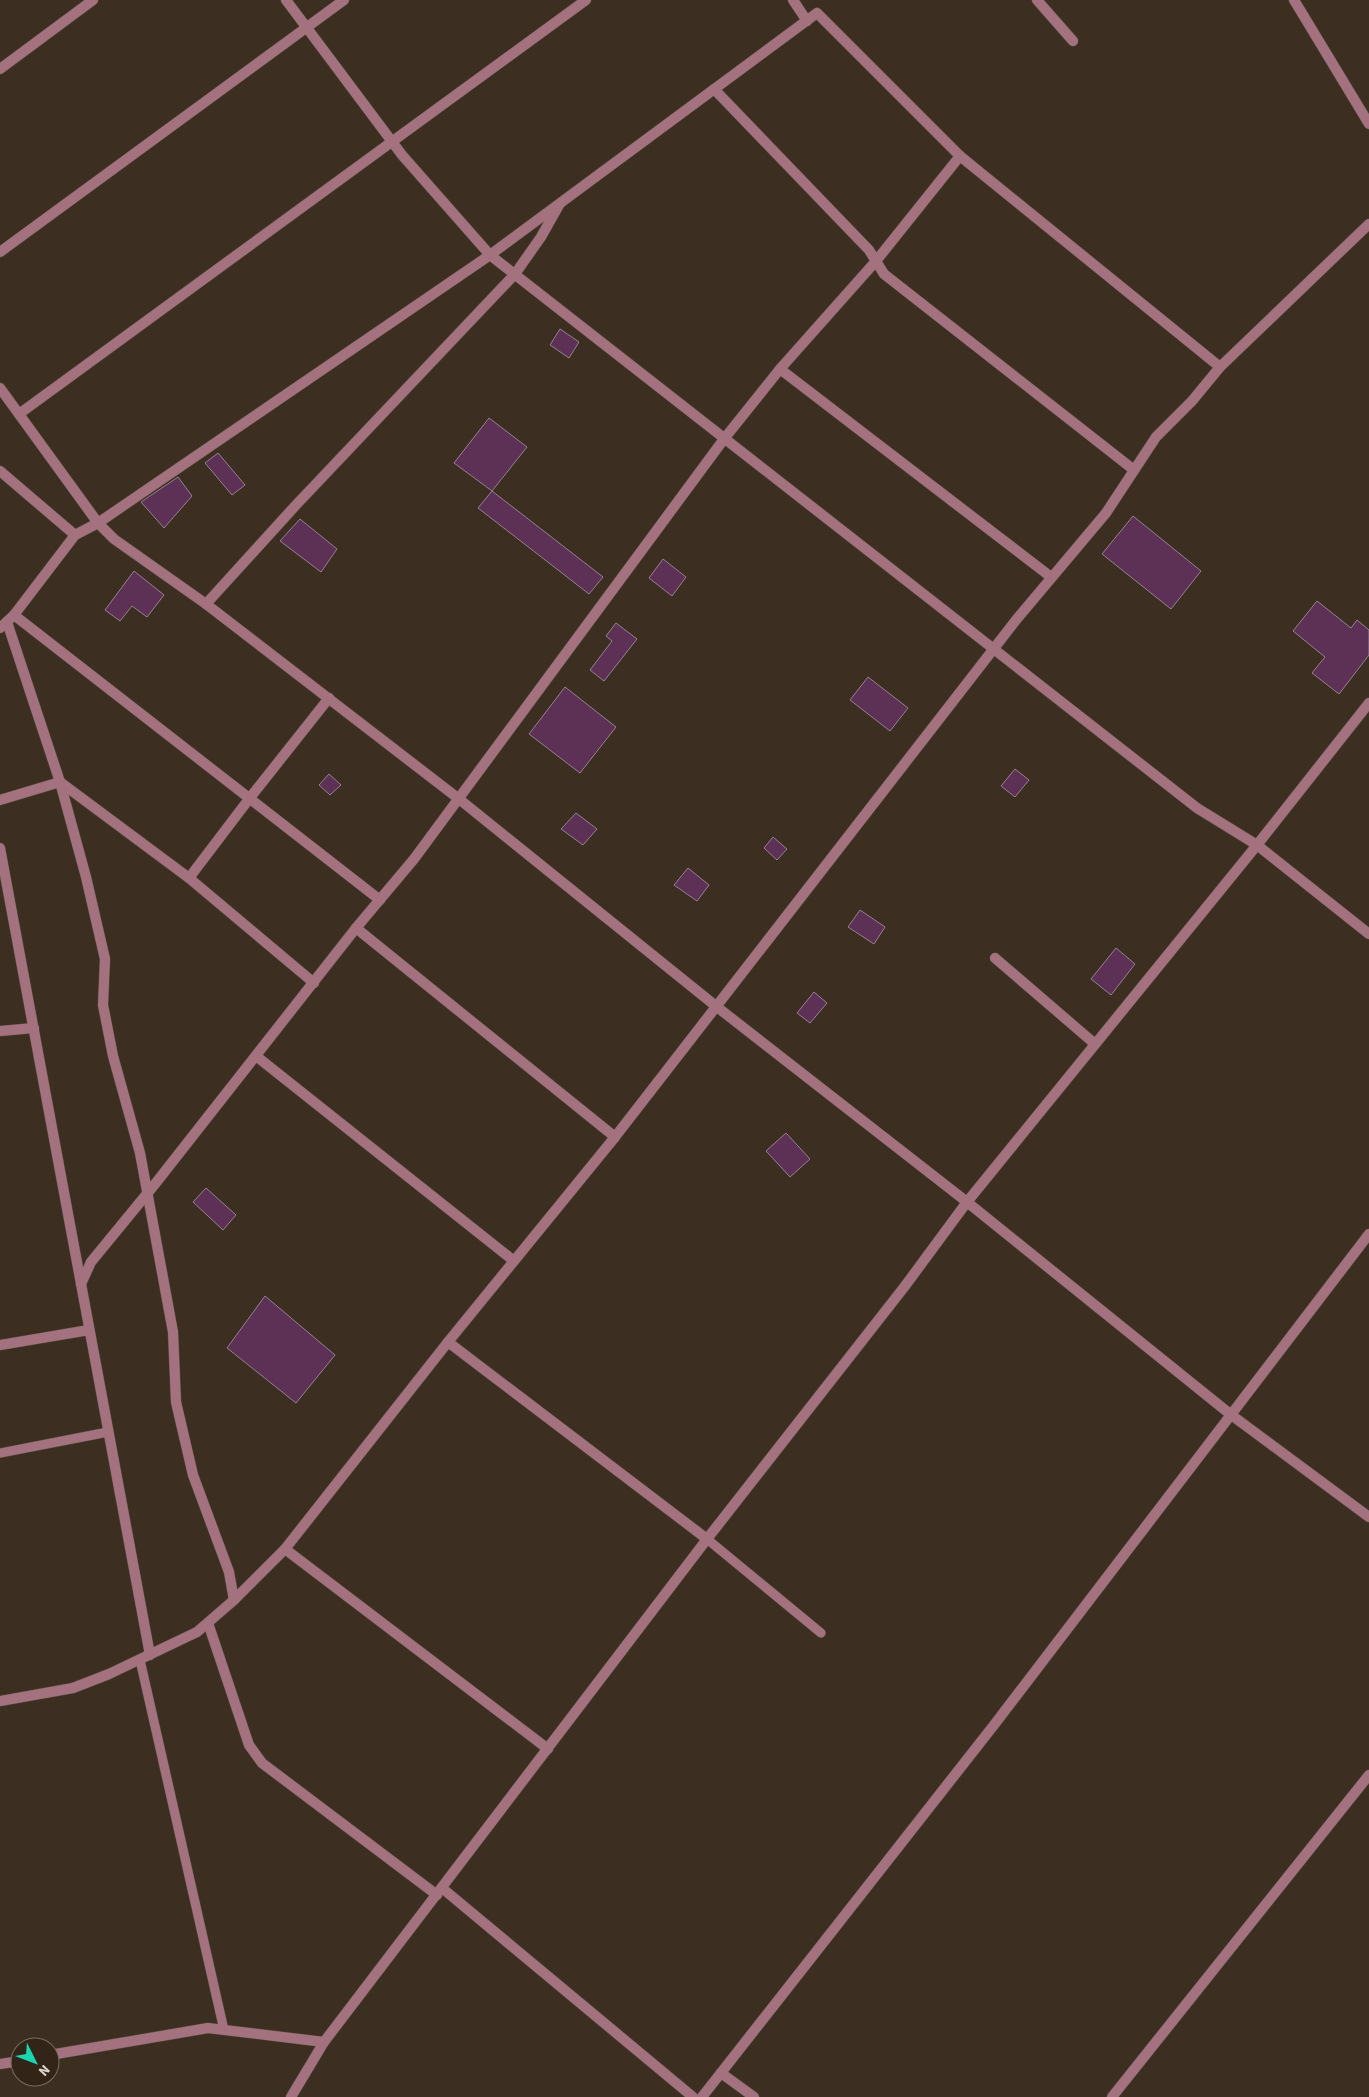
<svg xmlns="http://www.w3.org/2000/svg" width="1369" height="2097" viewBox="0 0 1369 2097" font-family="'Source Sans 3',sans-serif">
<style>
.building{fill:#5d3055;stroke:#948290}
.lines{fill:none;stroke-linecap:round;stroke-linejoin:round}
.service-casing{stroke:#594d41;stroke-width:10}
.minor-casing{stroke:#594d41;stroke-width:11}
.service{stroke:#a4727f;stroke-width:9}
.minor{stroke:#a4727f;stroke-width:10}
</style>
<rect width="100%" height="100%" fill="#3c2f22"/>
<g class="building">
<polygon points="560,329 579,342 569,358 550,345"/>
<polygon points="489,418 527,447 492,491 454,463"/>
<polygon points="218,453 245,485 232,495 205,463"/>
<polygon points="178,477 192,496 164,528 141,502"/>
<polygon points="492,491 603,577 589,594 478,508"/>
<polygon points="1133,516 1201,571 1171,609 1102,554"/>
<polygon points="300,519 337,549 321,572 280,541"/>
<polygon points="663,559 686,577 672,596 649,578"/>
<polygon points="134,571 164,595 147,617 132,606 120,621 105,610"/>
<polygon points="1317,601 1351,628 1357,620 1369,630 1369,655 1339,694 1312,673 1325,657 1293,631"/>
<polygon points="616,623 637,639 604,681 590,670 612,641 606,636"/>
<polygon points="868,677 908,708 890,731 850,700"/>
<polygon points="565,687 616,727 580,773 529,734"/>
<polygon points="1015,769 1029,780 1015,797 1001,786"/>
<polygon points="329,774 341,785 330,795 319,785"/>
<polygon points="576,813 597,829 583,845 561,829"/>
<polygon points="773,837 787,849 777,860 764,848"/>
<polygon points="688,868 709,885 697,901 674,885"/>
<polygon points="860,910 885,927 874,944 848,927"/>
<polygon points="1116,948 1135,964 1111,995 1091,979"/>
<polygon points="814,992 827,1003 810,1023 797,1013"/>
<polygon points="786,1133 810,1159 790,1177 766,1151"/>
<polygon points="206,1188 236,1215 223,1230 193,1202"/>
<polygon points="265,1296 335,1355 296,1403 227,1348"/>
</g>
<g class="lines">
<defs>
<g id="service">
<polyline points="0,1453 108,1432"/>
<polyline points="707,1539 821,1633"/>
<polyline points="140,1660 224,2030"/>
</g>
<g id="minor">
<polyline points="286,0 402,155 490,255 1197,808 1257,845 1369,934"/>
<polyline points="793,0 807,21"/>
<polyline points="1037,0 1073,41"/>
<polyline points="1294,0 1369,124"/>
<polyline points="0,69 93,0"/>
<polyline points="714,89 869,250 884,274 1134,470"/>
<polyline points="0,252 344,0"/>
<polyline points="780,369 1051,577"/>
<polyline points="0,388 98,523 114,539 206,604 459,799 717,1007 967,1202 1230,1414 1369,1517"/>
<polyline points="19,414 586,0"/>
<polyline points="0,471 75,535"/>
<polyline points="206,604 296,505 515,274 541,237 559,205"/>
<polyline points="14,615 380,900"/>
<polyline points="7,622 60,782 86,877 105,959 103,1005 113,1056 140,1153 173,1332 176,1402 193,1475 229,1572 234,1600"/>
<polyline points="0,628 14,615 75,535 98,523 490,255 817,13 960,156 1220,367"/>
<polyline points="0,800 60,782 189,878 314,983"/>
<polyline points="0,848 150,1655"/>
<polyline points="189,878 249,799 329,698"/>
<polyline points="356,928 615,1137"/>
<polyline points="995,958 1095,1044"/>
<polyline points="0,1031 34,1028"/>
<polyline points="256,1056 514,1261"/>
<polyline points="81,1284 91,1262 155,1184 356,928 414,859 724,439 780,369 876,261 960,156"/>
<polyline points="448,1342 707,1539"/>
<polyline points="0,1345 89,1330"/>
<polyline points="285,1549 548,1749"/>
<polyline points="208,1623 249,1745 262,1763 437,1895"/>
<polyline points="0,1701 73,1688 109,1674 197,1632 234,1600 285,1549 448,1342 615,1137 1016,620 1106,513 1156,437 1192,401 1220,367 1369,224"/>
<polyline points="442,1888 693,2097"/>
<polyline points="50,2055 208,2028 324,2042"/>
<polyline points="0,2064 20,2061"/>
<polyline points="721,2073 754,2097"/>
<polyline points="291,2097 324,2042 707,1539 905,1286 967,1202 1257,845 1369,703"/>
<polyline points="702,2097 994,1725 1369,1234"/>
<polyline points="1112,2097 1369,1775"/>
</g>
</defs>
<use href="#service" class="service-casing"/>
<use href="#minor" class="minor-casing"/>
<use href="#service" class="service"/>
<use href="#minor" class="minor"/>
</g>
<g transform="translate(35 2062) rotate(132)"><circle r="24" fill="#322518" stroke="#776c61"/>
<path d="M0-4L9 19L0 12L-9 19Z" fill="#1ad5b2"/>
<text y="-8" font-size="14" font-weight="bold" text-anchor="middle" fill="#ded6ce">N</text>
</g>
</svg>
